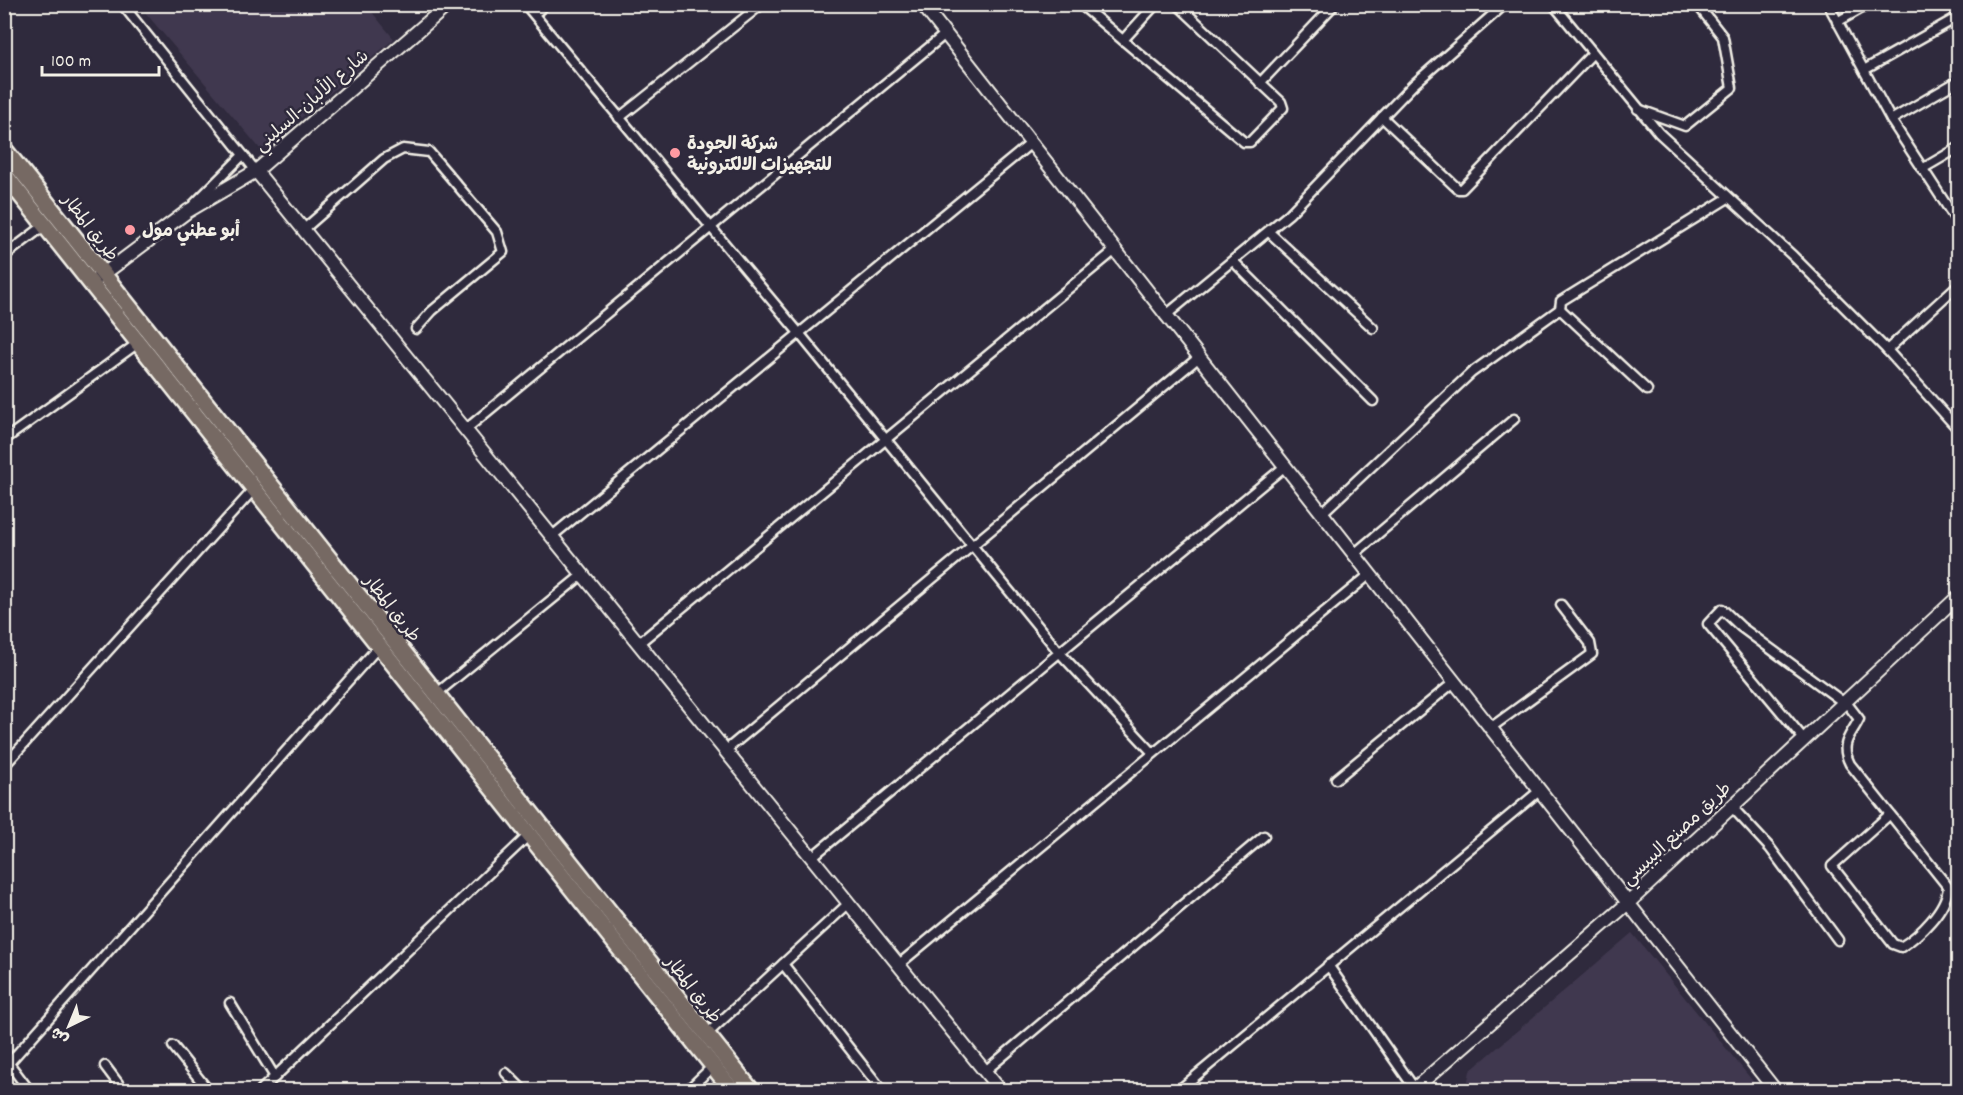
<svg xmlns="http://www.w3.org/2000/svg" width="1963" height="1095" viewBox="0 0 1963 1095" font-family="Dekko,'Playpen Sans Arabic',sans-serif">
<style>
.built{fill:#41394f}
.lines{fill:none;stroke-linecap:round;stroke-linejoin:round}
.street-casing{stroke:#f4f1e8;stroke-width:13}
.secondary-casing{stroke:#f4f1e8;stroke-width:16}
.highway-casing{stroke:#f4f1e8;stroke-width:20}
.street{stroke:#2f2a3d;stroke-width:8}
.secondary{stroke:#2f2a3d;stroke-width:12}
.highway{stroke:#766964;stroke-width:15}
.poi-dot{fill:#ff9aa2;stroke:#2f2a3d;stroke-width:2}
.labels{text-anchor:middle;stroke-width:5;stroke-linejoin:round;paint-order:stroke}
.street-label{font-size:18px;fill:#f4f1e8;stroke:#2f2a3d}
.poi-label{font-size:18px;font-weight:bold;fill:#f4f1e8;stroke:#2f2a3d;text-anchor:start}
</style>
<rect width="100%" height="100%" fill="#2f2a3d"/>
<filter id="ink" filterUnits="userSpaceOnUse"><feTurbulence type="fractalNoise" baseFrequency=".0167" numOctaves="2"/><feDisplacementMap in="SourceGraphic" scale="12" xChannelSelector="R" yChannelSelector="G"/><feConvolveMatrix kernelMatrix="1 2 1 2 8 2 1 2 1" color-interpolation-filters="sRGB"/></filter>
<g filter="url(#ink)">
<g class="built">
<polygon points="139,5 366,5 394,39 262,151"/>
<polygon points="1632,933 1760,1090 1466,1090 1470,1071"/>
</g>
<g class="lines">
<defs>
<g id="street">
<polyline points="122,4 256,171"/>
<polyline points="525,4 799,333 1059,652 1153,753"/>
<polyline points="1080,4 1244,142 1250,142 1283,108 1281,102 1177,4"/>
<polyline points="1553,4 1659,133 1793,256 1887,350 1958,429"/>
<polyline points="1828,4 1891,120 1958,223"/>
<polyline points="534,14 546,4"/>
<polyline points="930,15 940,4"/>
<polyline points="1837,22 1869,4"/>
<polyline points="1123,40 1156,4"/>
<polyline points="1864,70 1958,17"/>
<polyline points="1260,83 1335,4"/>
<polyline points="1638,109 1685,126 1732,88 1723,37 1697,4"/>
<polyline points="1382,117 1458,189 1462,189 1593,53"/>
<polyline points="619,118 762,4"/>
<polyline points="1891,120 1958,81"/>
<polyline points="1922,169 1958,148"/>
<polyline points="194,204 243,155"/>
<polyline points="303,230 384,159 403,149 429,152 497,232 503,252 432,311 416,329"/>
<polyline points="1269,232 1373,328"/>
<polyline points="4,256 45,225"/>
<polyline points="1233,261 1373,401"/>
<polyline points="1560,309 1561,301 1728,198"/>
<polyline points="1165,316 1289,214 1413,85 1505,4"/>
<polyline points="1887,350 1958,285"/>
<polyline points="465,430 944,35"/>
<polyline points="4,440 138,343"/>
<polyline points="1321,514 1471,373 1560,309 1647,390"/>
<polyline points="551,537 1030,144"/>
<polyline points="1353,555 1514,419"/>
<polyline points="638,644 1114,251"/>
<polyline points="436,694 582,575"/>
<path d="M1845,701l14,18c-8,17 -20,24 -9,45l98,123c-1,22 -29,49 -47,60l-8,-3 -61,-78 57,-51"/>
<polyline points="1489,729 1592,654 1590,643 1561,605"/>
<polyline points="1803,738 1708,624 1722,609 1741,627 1843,702"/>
<polyline points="725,751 1198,358"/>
<polyline points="4,766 255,488"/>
<polyline points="1336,779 1453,683"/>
<polyline points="1731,806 1770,848 1838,940"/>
<polyline points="812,857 1284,467"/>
<polyline points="783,964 882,1090"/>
<polyline points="898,965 1369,575"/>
<polyline points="1328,965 1415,1089"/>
<polyline points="230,1003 275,1077"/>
<polyline points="706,1035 849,903"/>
<polyline points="173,1046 208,1090"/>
<polyline points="4,1057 29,1090"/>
<polyline points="9,1063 380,645"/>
<polyline points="105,1066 123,1090"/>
<polyline points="984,1072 1264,836"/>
<polyline points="506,1073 523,1090"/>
<polyline points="261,1090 530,834"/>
<polyline points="688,1090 713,1066"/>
<polyline points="1179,1090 1538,792"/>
</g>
<g id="secondary">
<polyline points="922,4 1775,1090"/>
<polyline points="256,171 1000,1090"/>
<polyline points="97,279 188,211 256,171 449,4"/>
<polyline points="1413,1090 1627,904 1958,597"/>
</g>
<g id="highway">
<polyline points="4,149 751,1090"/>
<polyline points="4,174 732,1090"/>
</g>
</defs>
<use href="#street" class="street-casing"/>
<use href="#secondary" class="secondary-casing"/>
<use href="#highway" class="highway-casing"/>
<use href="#street" class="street"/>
<use href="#secondary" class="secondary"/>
<use href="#highway" class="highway"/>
</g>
</g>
<g class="poi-dot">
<circle cx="675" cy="153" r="6"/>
<circle cx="130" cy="230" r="6"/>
</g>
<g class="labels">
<g class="street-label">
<text transform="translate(311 100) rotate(-41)" y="6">شارع الألبان-السليني</text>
<text transform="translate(91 227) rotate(52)" y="6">طريق المطار</text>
<text transform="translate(393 608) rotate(52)" y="6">طريق المطار</text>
<text transform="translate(1676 833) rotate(-43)" y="6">طريق مصنع البيبسي</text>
<text transform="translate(694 989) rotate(52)" y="6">طريق المطار</text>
</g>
<g class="poi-label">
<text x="687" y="149">شركة الجودة<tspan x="687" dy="21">للتجهيزات الالكترونية</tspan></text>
<text x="142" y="236">أبو عطني مول</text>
</g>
</g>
<rect width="1963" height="1095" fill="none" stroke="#2f2a3d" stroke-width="24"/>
<rect x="12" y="12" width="1939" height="1071" fill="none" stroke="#f4f1e8" stroke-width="2" filter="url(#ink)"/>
<g transform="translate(69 1026) rotate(223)" stroke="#2f2a3d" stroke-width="4.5" paint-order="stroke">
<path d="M0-4.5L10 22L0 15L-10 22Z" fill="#f4f1e8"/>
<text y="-9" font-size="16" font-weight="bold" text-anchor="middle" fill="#f4f1e8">ش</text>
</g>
<path d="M42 66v9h117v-9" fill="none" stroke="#f4f1e8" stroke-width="3"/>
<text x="51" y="66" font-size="18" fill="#f4f1e8" stroke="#2f2a3d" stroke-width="4.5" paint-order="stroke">100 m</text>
</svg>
